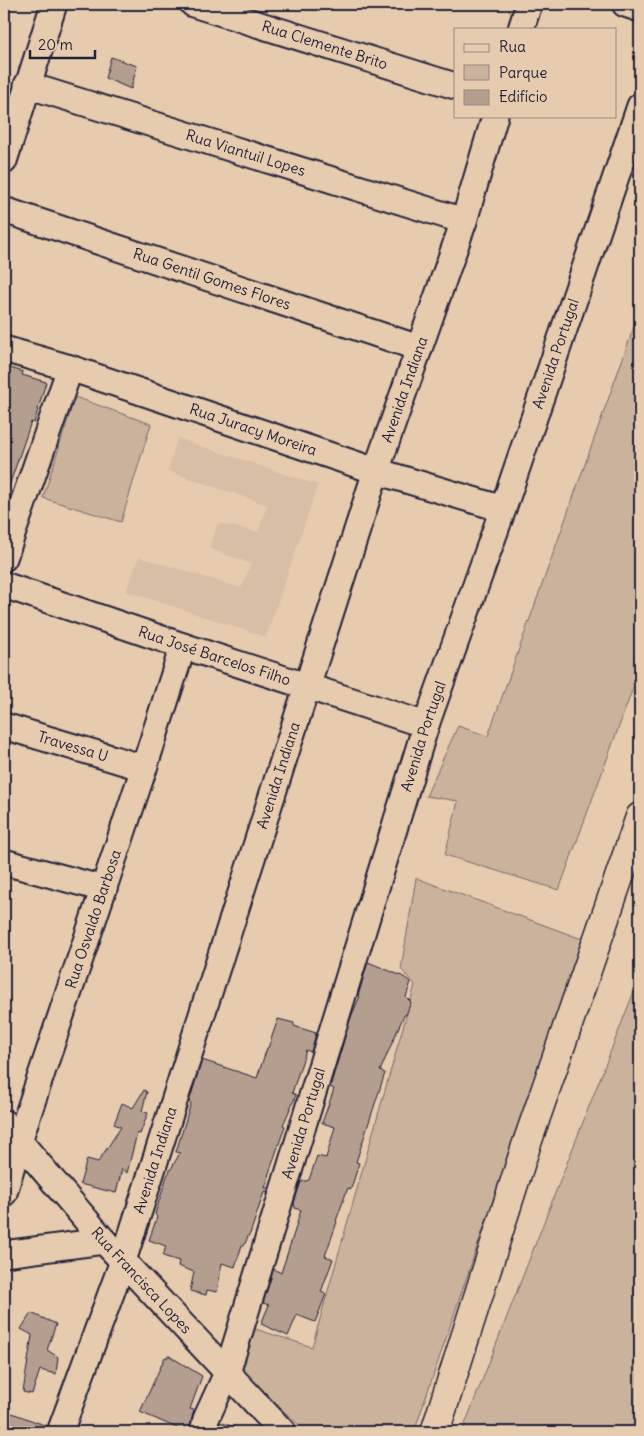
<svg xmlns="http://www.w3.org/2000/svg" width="644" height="1436" viewBox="0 0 644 1436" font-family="Delius,sans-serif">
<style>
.built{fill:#d8bea5}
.green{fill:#cab29d;stroke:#766a6c}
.building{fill:#b49e90;stroke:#22223b}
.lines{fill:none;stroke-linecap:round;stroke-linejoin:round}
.street-casing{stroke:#22223b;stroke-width:29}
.primary-casing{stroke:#22223b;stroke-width:31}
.street{stroke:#e7cbae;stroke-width:25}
.primary{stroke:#e7cbae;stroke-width:28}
.labels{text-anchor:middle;stroke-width:4;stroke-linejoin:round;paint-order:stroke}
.street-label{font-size:15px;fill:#22223b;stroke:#e7cbae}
</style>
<rect width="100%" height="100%" fill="#e7cbae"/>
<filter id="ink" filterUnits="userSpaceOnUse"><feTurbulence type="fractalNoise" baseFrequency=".02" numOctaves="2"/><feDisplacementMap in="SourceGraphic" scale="10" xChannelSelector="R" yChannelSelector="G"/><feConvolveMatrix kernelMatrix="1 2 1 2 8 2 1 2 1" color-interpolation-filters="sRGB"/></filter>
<g filter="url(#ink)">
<polygon class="built" points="177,438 318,485 266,637 126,591 139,557 241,588 251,564 209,548 218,523 258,532 267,505 168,471"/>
<g class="green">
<polygon points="640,310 640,669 559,890 445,855 458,801 426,796 458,726 488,736"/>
<polygon points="75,397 151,424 121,522 43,498"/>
<polygon points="416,878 582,939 414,1432 306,1432 238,1368 252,1328 312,1347 415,985 401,969"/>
<polygon points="640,976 640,1432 462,1432"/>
</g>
<g class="building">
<polygon points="111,57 137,66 131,89 105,78"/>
<polygon points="4,366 23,372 22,375 46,382 34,423 31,422 7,492 4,492"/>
<polygon points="368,962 402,976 411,982 406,997 411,1002 406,1015 404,1015 380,1071 385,1073 356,1162 359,1163 351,1189 348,1188 346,1193 336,1221 337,1222 325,1256 333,1259 321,1292 326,1294 315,1322 297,1315 288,1336 261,1324 269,1305 263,1303 273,1271 274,1269 281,1273 295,1230 301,1210 295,1208 294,1203 301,1182 309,1180 317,1156 326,1158 335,1127 322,1123 334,1089 330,1087 351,1017 360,996 358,996"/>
<polygon points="278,1019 294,1023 294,1026 316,1033 311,1052 306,1050 292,1093 296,1095 283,1125 285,1126 268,1176 269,1176 265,1188 269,1188 267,1193 264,1192 250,1234 249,1234 244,1246 242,1245 235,1267 222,1263 217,1292 207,1290 206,1295 190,1291 194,1272 178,1266 179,1261 163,1256 166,1246 149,1240 157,1217 155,1214 167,1176 180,1153 176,1152 191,1103 189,1102 202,1060 257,1078 267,1048 268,1048"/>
<polygon points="144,1090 147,1092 142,1111 148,1113 140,1134 137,1133 127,1173 122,1169 116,1193 80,1184 87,1159 98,1162 121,1127 114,1124 122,1103 133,1108"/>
<polygon points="31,1313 56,1324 47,1350 58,1357 56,1374 40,1370 32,1394 23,1392 32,1335 21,1329"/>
<polygon points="168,1355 202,1376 190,1409 194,1410 189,1432 186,1432 140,1412 165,1357 167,1358"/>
<polygon points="4,1410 47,1426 46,1432 4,1432"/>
<polygon points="220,1422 242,1430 242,1432 218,1432"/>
</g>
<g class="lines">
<defs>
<g id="street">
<path id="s1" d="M193,4l262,82"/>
<polyline points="625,4 640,9"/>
<polyline points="521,29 529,4"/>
<path id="s2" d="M27,85l437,136"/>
<polyline points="4,161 54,4"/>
<path id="s3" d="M4,210l415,138"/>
<path id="s4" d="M4,349l66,19 306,103 127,38"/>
<polyline points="4,558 70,368"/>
<path id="s5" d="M4,585l179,61 243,79"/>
<path id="s6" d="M4,726l140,42"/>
<polyline points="4,862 104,889"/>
<path id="s7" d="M4,1123l100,118 179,191"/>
<path id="s8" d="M4,1193l15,-52 125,-373 39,-122"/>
<polyline points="4,1254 104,1241"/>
<path id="s9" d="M60,1432l63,-171 253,-790 88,-250 31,-105"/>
<path id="s10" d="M203,1432l3,-13 21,-46 199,-648 77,-216 137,-403"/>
</g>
<polyline id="primary" points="435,1432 526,1146 640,817"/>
</defs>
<use href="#street" class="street-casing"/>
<use href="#primary" class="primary-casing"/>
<use href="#street" class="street"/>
<use href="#primary" class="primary"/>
</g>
</g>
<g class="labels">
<g class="street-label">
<text dy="5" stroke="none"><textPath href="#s1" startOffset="138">Rua Clemente Brito</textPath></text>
<text dy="5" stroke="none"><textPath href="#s2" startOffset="229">Rua Viantuil Lopes</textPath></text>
<text dy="5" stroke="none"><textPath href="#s3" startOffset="219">Rua Gentil Gomes Flores</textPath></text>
<text dy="5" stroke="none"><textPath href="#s10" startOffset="1135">Avenida Portugal</textPath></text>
<text dy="5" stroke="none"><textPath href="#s9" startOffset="1098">Avenida Indiana</textPath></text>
<text dy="5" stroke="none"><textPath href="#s4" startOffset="262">Rua Juracy Moreira</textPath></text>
<text dy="5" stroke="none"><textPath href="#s5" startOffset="222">Rua José Barcelos Filho</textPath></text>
<text dy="5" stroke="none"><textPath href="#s10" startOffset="730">Avenida Portugal</textPath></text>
<text dy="5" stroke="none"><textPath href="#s6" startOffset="72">Travessa U</textPath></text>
<text dy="5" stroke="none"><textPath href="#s9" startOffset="692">Avenida Indiana</textPath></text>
<text dy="5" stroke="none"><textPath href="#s8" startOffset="288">Rua Osvaldo Barbosa</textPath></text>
<text dy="5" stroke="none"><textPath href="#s10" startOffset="325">Avenida Portugal</textPath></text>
<text dy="5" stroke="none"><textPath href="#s9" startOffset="288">Avenida Indiana</textPath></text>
<text dy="5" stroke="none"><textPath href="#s7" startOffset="209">Rua Francisca Lopes</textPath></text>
</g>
</g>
<rect width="644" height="1436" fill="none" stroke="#e7cbae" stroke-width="20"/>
<rect x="10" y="10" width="624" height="1416" fill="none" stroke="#22223b" stroke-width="2" filter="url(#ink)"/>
<rect x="454" y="28" width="162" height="90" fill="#e7cbae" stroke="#988780"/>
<rect x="464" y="44" width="25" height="8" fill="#e7cbae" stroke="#988780"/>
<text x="499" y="52" font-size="15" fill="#22223b">Rua</text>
<rect x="464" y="65" width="25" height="15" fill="#cab29d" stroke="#988780"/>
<text x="499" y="78" font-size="15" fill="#22223b">Parque</text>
<rect x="464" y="90" width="25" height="15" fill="#b49e90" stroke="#988780"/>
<text x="499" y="102" font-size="15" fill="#22223b">Edifício</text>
<path d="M30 50v8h65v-8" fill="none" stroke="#22223b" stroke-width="2.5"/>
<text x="38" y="50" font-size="15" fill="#22223b" stroke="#e7cbae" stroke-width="4" paint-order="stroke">20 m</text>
</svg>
